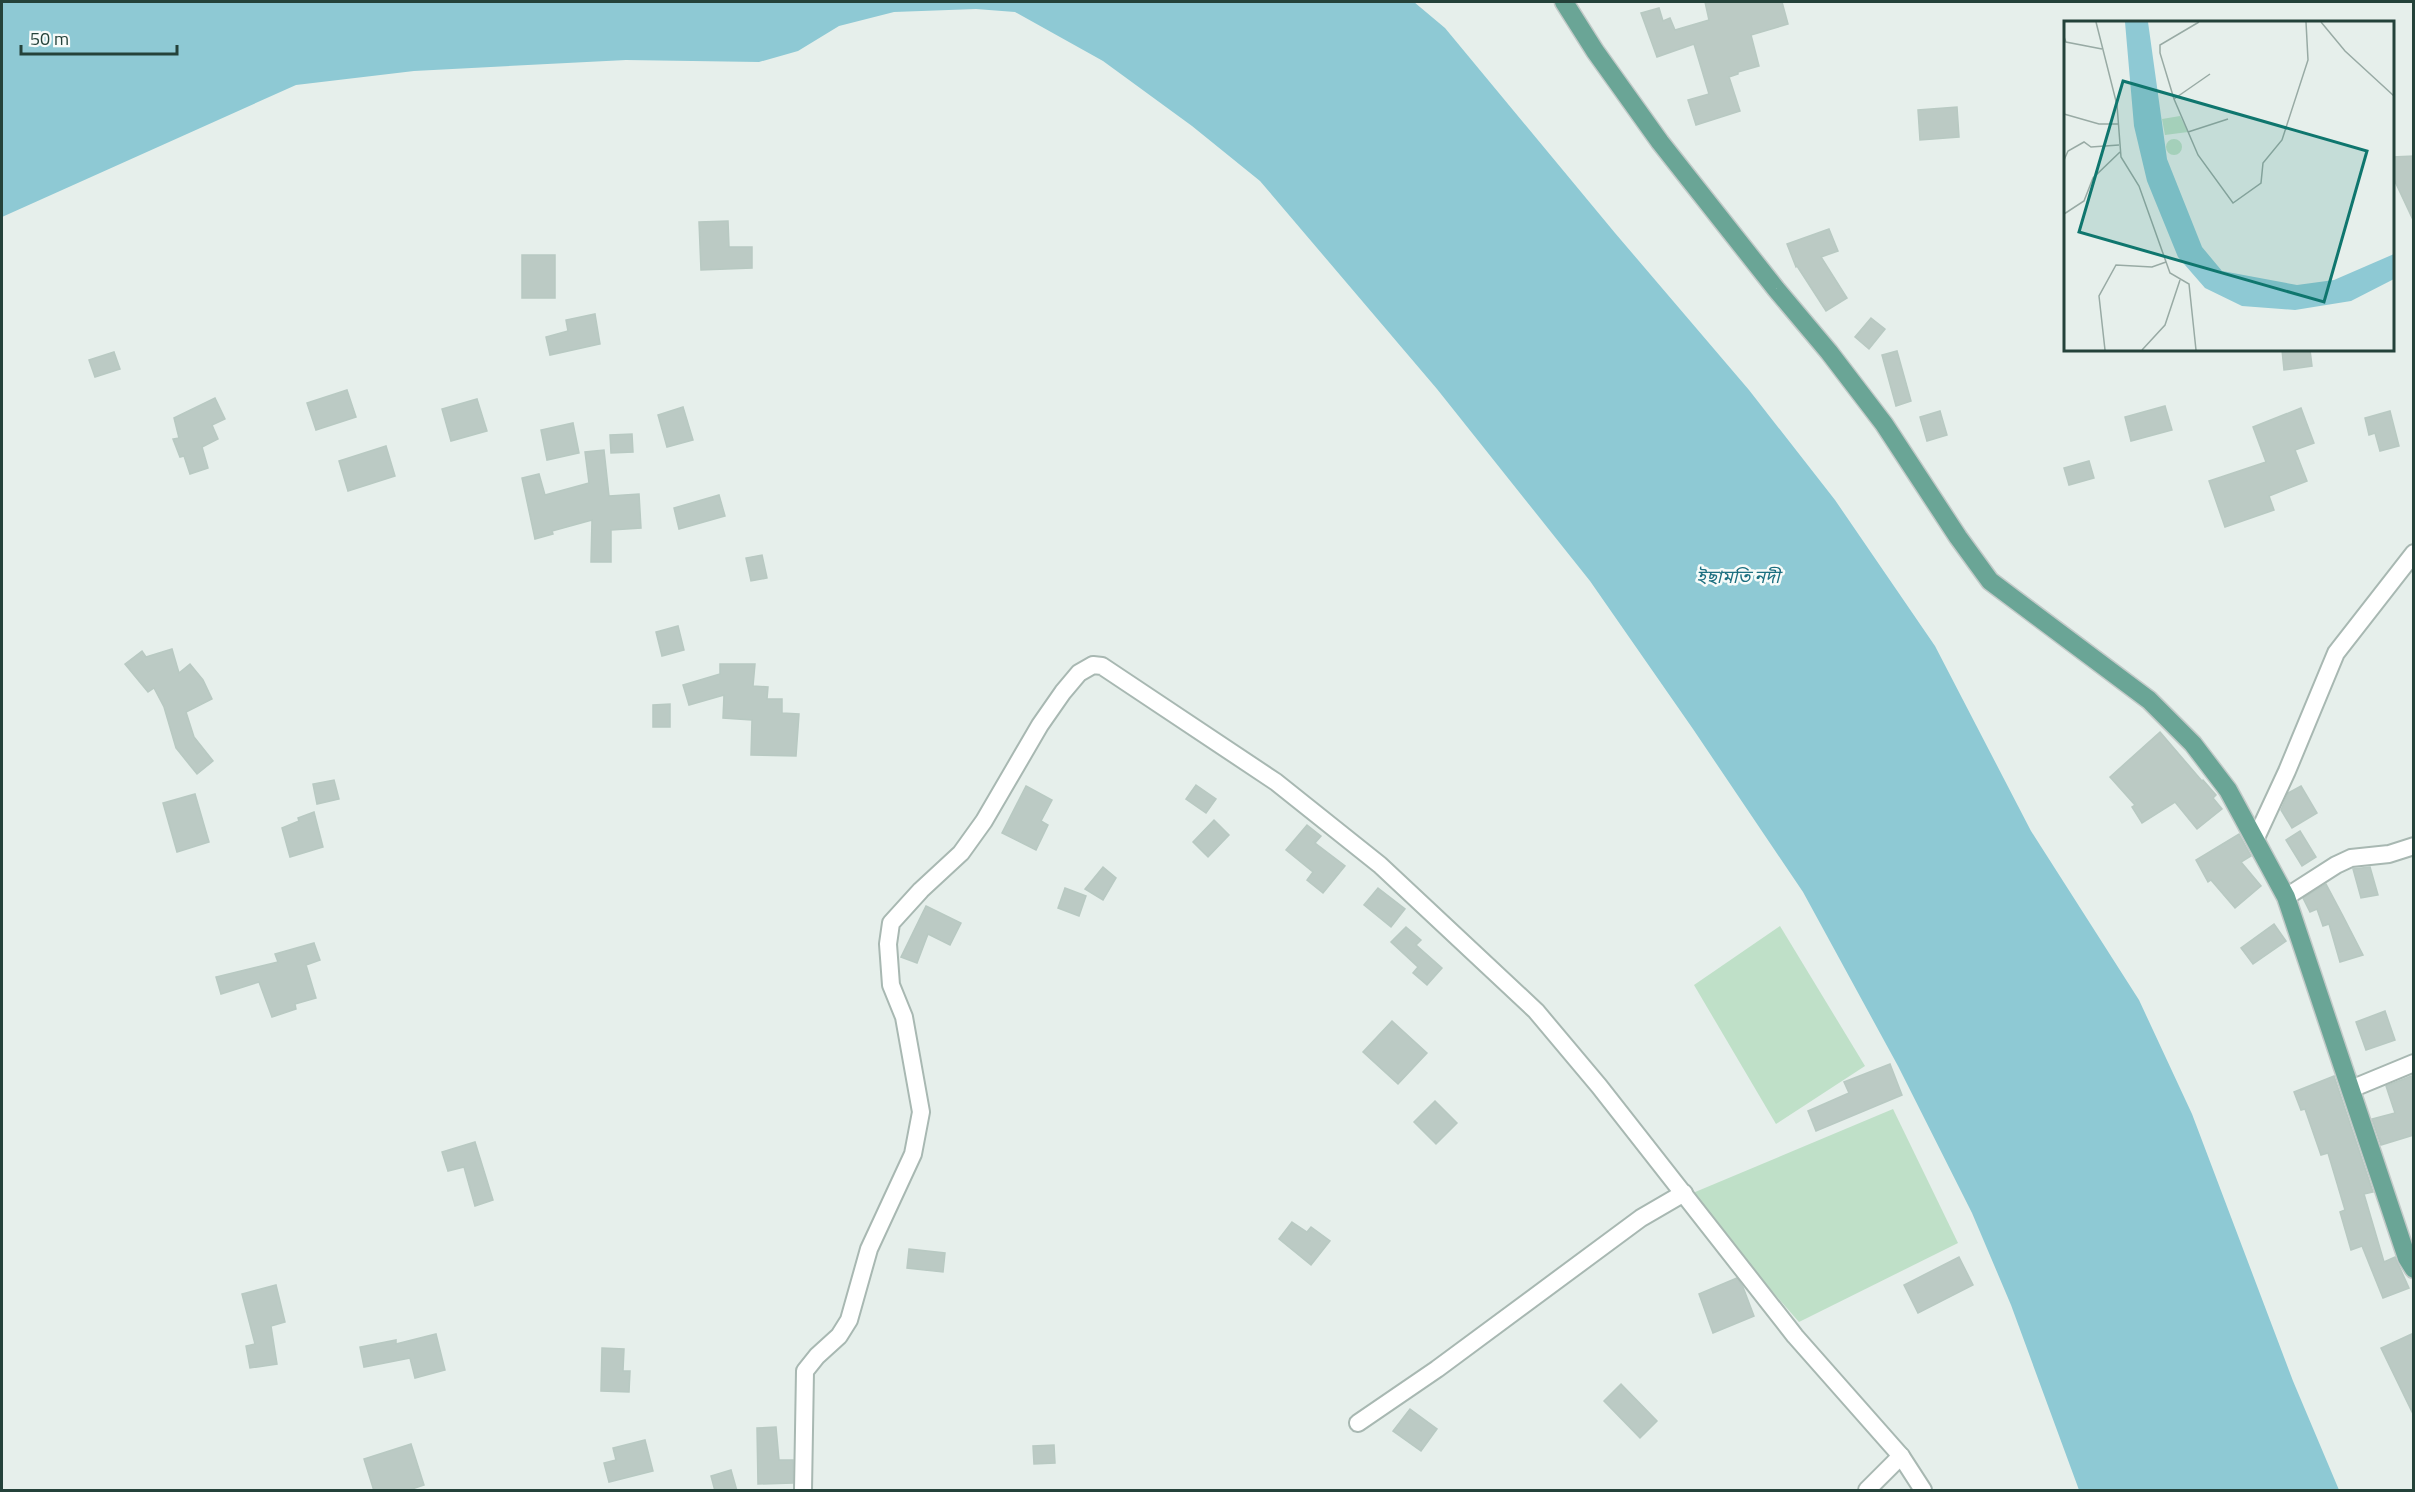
<svg xmlns="http://www.w3.org/2000/svg" width="2415" height="1492" viewBox="0 0 2415 1492" font-family="'Titillium Web','Noto Sans Bengali',sans-serif">
<style>
.green{fill:#bfe0c8}
.water{fill:#8ec9d4}
.building{fill:#bbcac4;stroke:#b8c9c2;stroke-width:1.5}
.lines{fill:none;stroke-linecap:round;stroke-linejoin:round}
.street-casing{stroke:#a8b8b2;stroke-width:20}
.primary-casing{stroke:#c2cac8;stroke-width:21}
.street{stroke:#fff;stroke-width:16}
.primary{stroke:#6aa596;stroke-width:18}
.labels{text-anchor:middle;stroke-width:5;stroke-linejoin:round;paint-order:stroke}
.water-label{font-size:18px;font-style:italic;fill:#1c6f80;stroke:#f7fbf9}
.inset-road{fill:none;stroke:#98aaa4;stroke-width:1.5}
.view{fill:#0f766e;fill-opacity:0.15;stroke:#0f766e;stroke-width:3}
.inset-edge{fill:none;stroke:#24423a;stroke-width:3}
</style>
<rect width="100%" height="100%" fill="#e6efeb"/>
<g class="green">
<polygon points="1780,926 1865,1066 1776,1124 1694,985"/>
<polygon points="1893,1109 1958,1243 1799,1322 1688,1195"/>
</g>
<polygon class="water" points="2,2 1414,2 1445,28 1615,233 1749,390 1835,500 1935,646 2031,831 2139,1000 2192,1114 2293,1381 2339,1490 2079,1490 2011,1305 1972,1213 1898,1066 1803,892 1693,729 1590,581 1437,389 1260,181 1192,126 1103,61 1015,12 976,9 894,12 839,26 798,51 759,62 626,60 414,71 296,85 2,217"/>
<g class="building">
<polygon points="1705,2 1782,2 1788,24 1751,35 1759,66 1738,72 1738,74 1729,77 1740,111 1696,125 1688,100 1709,94 1694,44 1657,57 1641,13 1659,8 1663,21 1670,18 1675,30 1709,20"/>
<polygon points="1957,107 1959,137 1920,140 1918,110"/>
<polygon points="2414,156 2414,222 2392,175 2392,157"/>
<polygon points="728,221 729,247 752,247 752,268 701,270 699,222"/>
<polygon points="1829,229 1838,251 1821,257 1847,298 1826,311 1797,266 1796,267 1787,244"/>
<rect x="522" y="255" width="33" height="43"/>
<polygon points="595,314 600,344 550,355 546,337 568,331 566,320"/>
<polygon points="1871,318 1885,329 1869,349 1855,337"/>
<polygon points="2282,350 2310,350 2312,366 2284,370"/>
<polygon points="1897,351 1911,401 1896,406 1882,355"/>
<polygon points="114,352 120,369 95,377 89,360"/>
<polygon points="347,390 356,417 316,430 307,403"/>
<polygon points="215,398 225,419 212,425 218,439 202,447 208,468 190,474 184,456 180,457 173,439 179,438 174,418"/>
<polygon points="477,399 487,431 451,441 442,409"/>
<polygon points="2165,406 2172,430 2131,441 2125,417"/>
<polygon points="683,407 693,440 667,447 658,415"/>
<polygon points="2301,408 2314,443 2295,450 2307,481 2269,496 2274,510 2225,527 2209,481 2266,462 2253,427"/>
<polygon points="1940,411 1947,435 1927,441 1920,417"/>
<polygon points="2390,411 2399,446 2380,451 2375,433 2369,435 2365,418"/>
<polygon points="573,423 579,453 547,460 541,430"/>
<polygon points="632,434 633,452 611,453 610,435"/>
<polygon points="386,446 395,476 348,491 339,461"/>
<polygon points="604,450 609,496 639,494 641,528 611,530 611,562 591,562 592,520 552,531 553,534 535,539 522,478 539,474 545,495 589,483 585,452"/>
<polygon points="2089,461 2094,478 2069,485 2064,468"/>
<polygon points="719,495 725,516 679,529 674,508"/>
<polygon points="762,555 767,578 751,581 746,558"/>
<polygon points="678,626 684,650 662,656 656,632"/>
<polygon points="172,649 179,673 190,664 203,680 212,699 186,712 194,737 213,761 197,774 176,748 164,707 154,688 148,692 125,664 142,651 146,657"/>
<polygon points="720,664 755,664 753,686 768,687 767,699 782,699 782,713 799,714 796,756 751,755 752,720 723,718 724,695 689,705 683,685 720,674"/>
<polygon points="670,704 670,727 653,727 653,705"/>
<polygon points="2160,732 2202,781 2203,780 2216,795 2213,798 2222,809 2197,829 2175,802 2142,823 2132,807 2135,805 2110,777"/>
<polygon points="334,780 339,799 317,804 313,784"/>
<polygon points="1196,785 1216,799 1206,813 1186,799"/>
<polygon points="1026,786 1052,800 1041,821 1048,825 1036,850 1002,833"/>
<polygon points="2301,786 2317,813 2292,828 2281,810 2288,793"/>
<polygon points="195,794 209,842 177,852 163,803"/>
<polygon points="314,812 323,847 290,857 282,828 299,821 298,818"/>
<polygon points="1214,820 1229,835 1208,857 1193,842"/>
<polygon points="1307,825 1321,836 1315,843 1345,866 1323,893 1307,880 1313,872 1286,850"/>
<polygon points="2300,831 2316,857 2302,866 2286,840"/>
<polygon points="2239,834 2251,856 2241,862 2261,886 2235,908 2211,880 2208,882 2196,860"/>
<polygon points="1103,867 1116,878 1103,900 1085,889"/>
<polygon points="2370,867 2378,895 2361,898 2353,869"/>
<polygon points="2326,884 2343,916 2363,955 2340,962 2329,924 2323,926 2317,909 2310,912 2303,898"/>
<polygon points="1065,888 1086,896 1079,916 1058,908"/>
<polygon points="1378,888 1405,909 1391,927 1364,905"/>
<polygon points="926,906 961,923 950,945 928,934 917,963 901,957"/>
<polygon points="2274,924 2286,941 2253,964 2241,948"/>
<polygon points="1406,927 1421,940 1416,945 1442,968 1427,985 1413,973 1418,967 1391,942"/>
<polygon points="314,943 320,960 306,965 316,998 295,1004 296,1009 272,1017 259,982 221,994 216,977 278,962 275,954"/>
<polygon points="2385,1011 2395,1040 2366,1050 2356,1022"/>
<polygon points="1392,1021 1427,1053 1398,1084 1363,1052"/>
<polygon points="1890,1064 1902,1095 1816,1131 1808,1111 1849,1093 1844,1082"/>
<polygon points="2414,1075 2414,1135 2381,1145 2372,1119 2395,1113 2386,1086"/>
<polygon points="2334,1076 2373,1192 2364,1194 2384,1262 2395,1257 2409,1288 2383,1298 2362,1246 2351,1250 2340,1212 2345,1210 2328,1153 2321,1155 2305,1109 2301,1110 2294,1092"/>
<polygon points="1435,1101 1457,1123 1436,1144 1414,1122"/>
<polygon points="475,1142 493,1200 475,1206 464,1167 448,1171 442,1152"/>
<polygon points="1292,1222 1307,1232 1311,1227 1330,1241 1311,1265 1279,1239"/>
<polygon points="909,1249 945,1253 943,1272 907,1268"/>
<polygon points="1959,1257 1973,1285 1918,1313 1904,1285"/>
<polygon points="1737,1278 1743,1287 1754,1316 1713,1333 1699,1294"/>
<polygon points="276,1285 285,1322 271,1326 277,1364 250,1368 246,1346 255,1344 242,1294"/>
<polygon points="2414,1333 2414,1416 2381,1348"/>
<polygon points="436,1334 445,1370 415,1378 410,1358 364,1367 360,1347 396,1340 396,1344"/>
<polygon points="602,1348 624,1349 623,1371 630,1371 629,1392 601,1391"/>
<polygon points="1621,1384 1657,1421 1640,1438 1604,1401"/>
<polygon points="1410,1409 1437,1429 1421,1451 1393,1431"/>
<polygon points="776,1427 779,1460 793,1460 793,1483 758,1484 757,1428"/>
<polygon points="645,1440 653,1471 609,1482 604,1463 616,1460 613,1448"/>
<polygon points="411,1444 424,1485 406,1491 374,1491 364,1459"/>
<polygon points="1054,1445 1055,1463 1034,1464 1033,1446"/>
<polygon points="731,1470 737,1491 715,1491 711,1476"/>
</g>
<g class="lines">
<defs>
<g id="street">
<polyline points="2255,840 2287,771 2336,653 2414,553"/>
<polyline points="2286,897 2336,865 2351,858 2389,854 2414,846"/>
<polyline points="2351,1089 2414,1063"/>
<polyline points="1358,1423 1437,1369 1641,1218 1684,1193"/>
<polyline points="803,1490 805,1371 817,1356 839,1336 849,1320 869,1249 913,1154 921,1112 904,1017 891,985 888,944 891,923 921,890 961,853 984,821 1040,725 1063,692 1079,673 1093,665 1102,666 1276,782 1380,865 1536,1011 1599,1086 1795,1336 1901,1456 1923,1490"/>
<polyline points="1867,1490 1901,1456"/>
</g>
<polyline id="primary" points="1564,2 1595,51 1660,142 1776,289 1829,352 1884,424 1958,537 1990,581 2149,700 2193,744 2228,790 2286,897 2407,1258 2414,1269"/>
</defs>
<use href="#street" class="street-casing"/>
<use href="#primary" class="primary-casing"/>
<use href="#street" class="street"/>
<use href="#primary" class="primary"/>
</g>
<g class="labels">
<g class="water-label">
<text x="1738" y="583">ইছামতি নদী</text>
</g>
</g>
<g transform="translate(2064 21)">
<rect width="330" height="330" fill="#e6efeb"/>
<path d="M116,95l8,16 -23,3 -3,-16zM102 126a8 8 0 1 1 16 0a8 8 0 1 1-16 0Z" fill="#bfe0c8"/>
<path d="M61,1h23l19,137 35,88 20,24 75,14 37,-5 60,-26v25l-43,22 -56,9 -53,-4 -37,-18 -27,-31 -31,-76 -13,-55z" fill="#8ec9d4"/>
<path class="inset-road" d="M32,1l21,83 4,52 18,29 31,87 19,11 7,66M135,1l-39,23v8l14,46 24,56 35,48 28,-20 2,-20 19,-23 26,-80 -2,-38M257,1l24,29 49,45M0,16l2,5 36,7M110,78l36,-25M0,93l35,10h19M124,111l40,-13M0,139l4,-9 16,-9 7,5 28,-2M0,193l20,-13 9,-23 27,-26M41,329l-6,-54 17,-31 36,2 14,-5M78,329l23,-25 15,-45"/>
<path class="view" d="M59,60l244,70 -43,151 -245,-70z"/>
<rect width="330" height="330" class="inset-edge"/>
</g>
<rect width="2415" height="1492" fill="none" stroke="#24423a" stroke-width="6"/>
<path d="M21 45v9h156v-9" fill="none" stroke="#24423a" stroke-width="3"/>
<text x="30" y="45" font-size="18" fill="#24423a" stroke="#f7fbf9" stroke-width="4.5" paint-order="stroke">50 m</text>
</svg>
